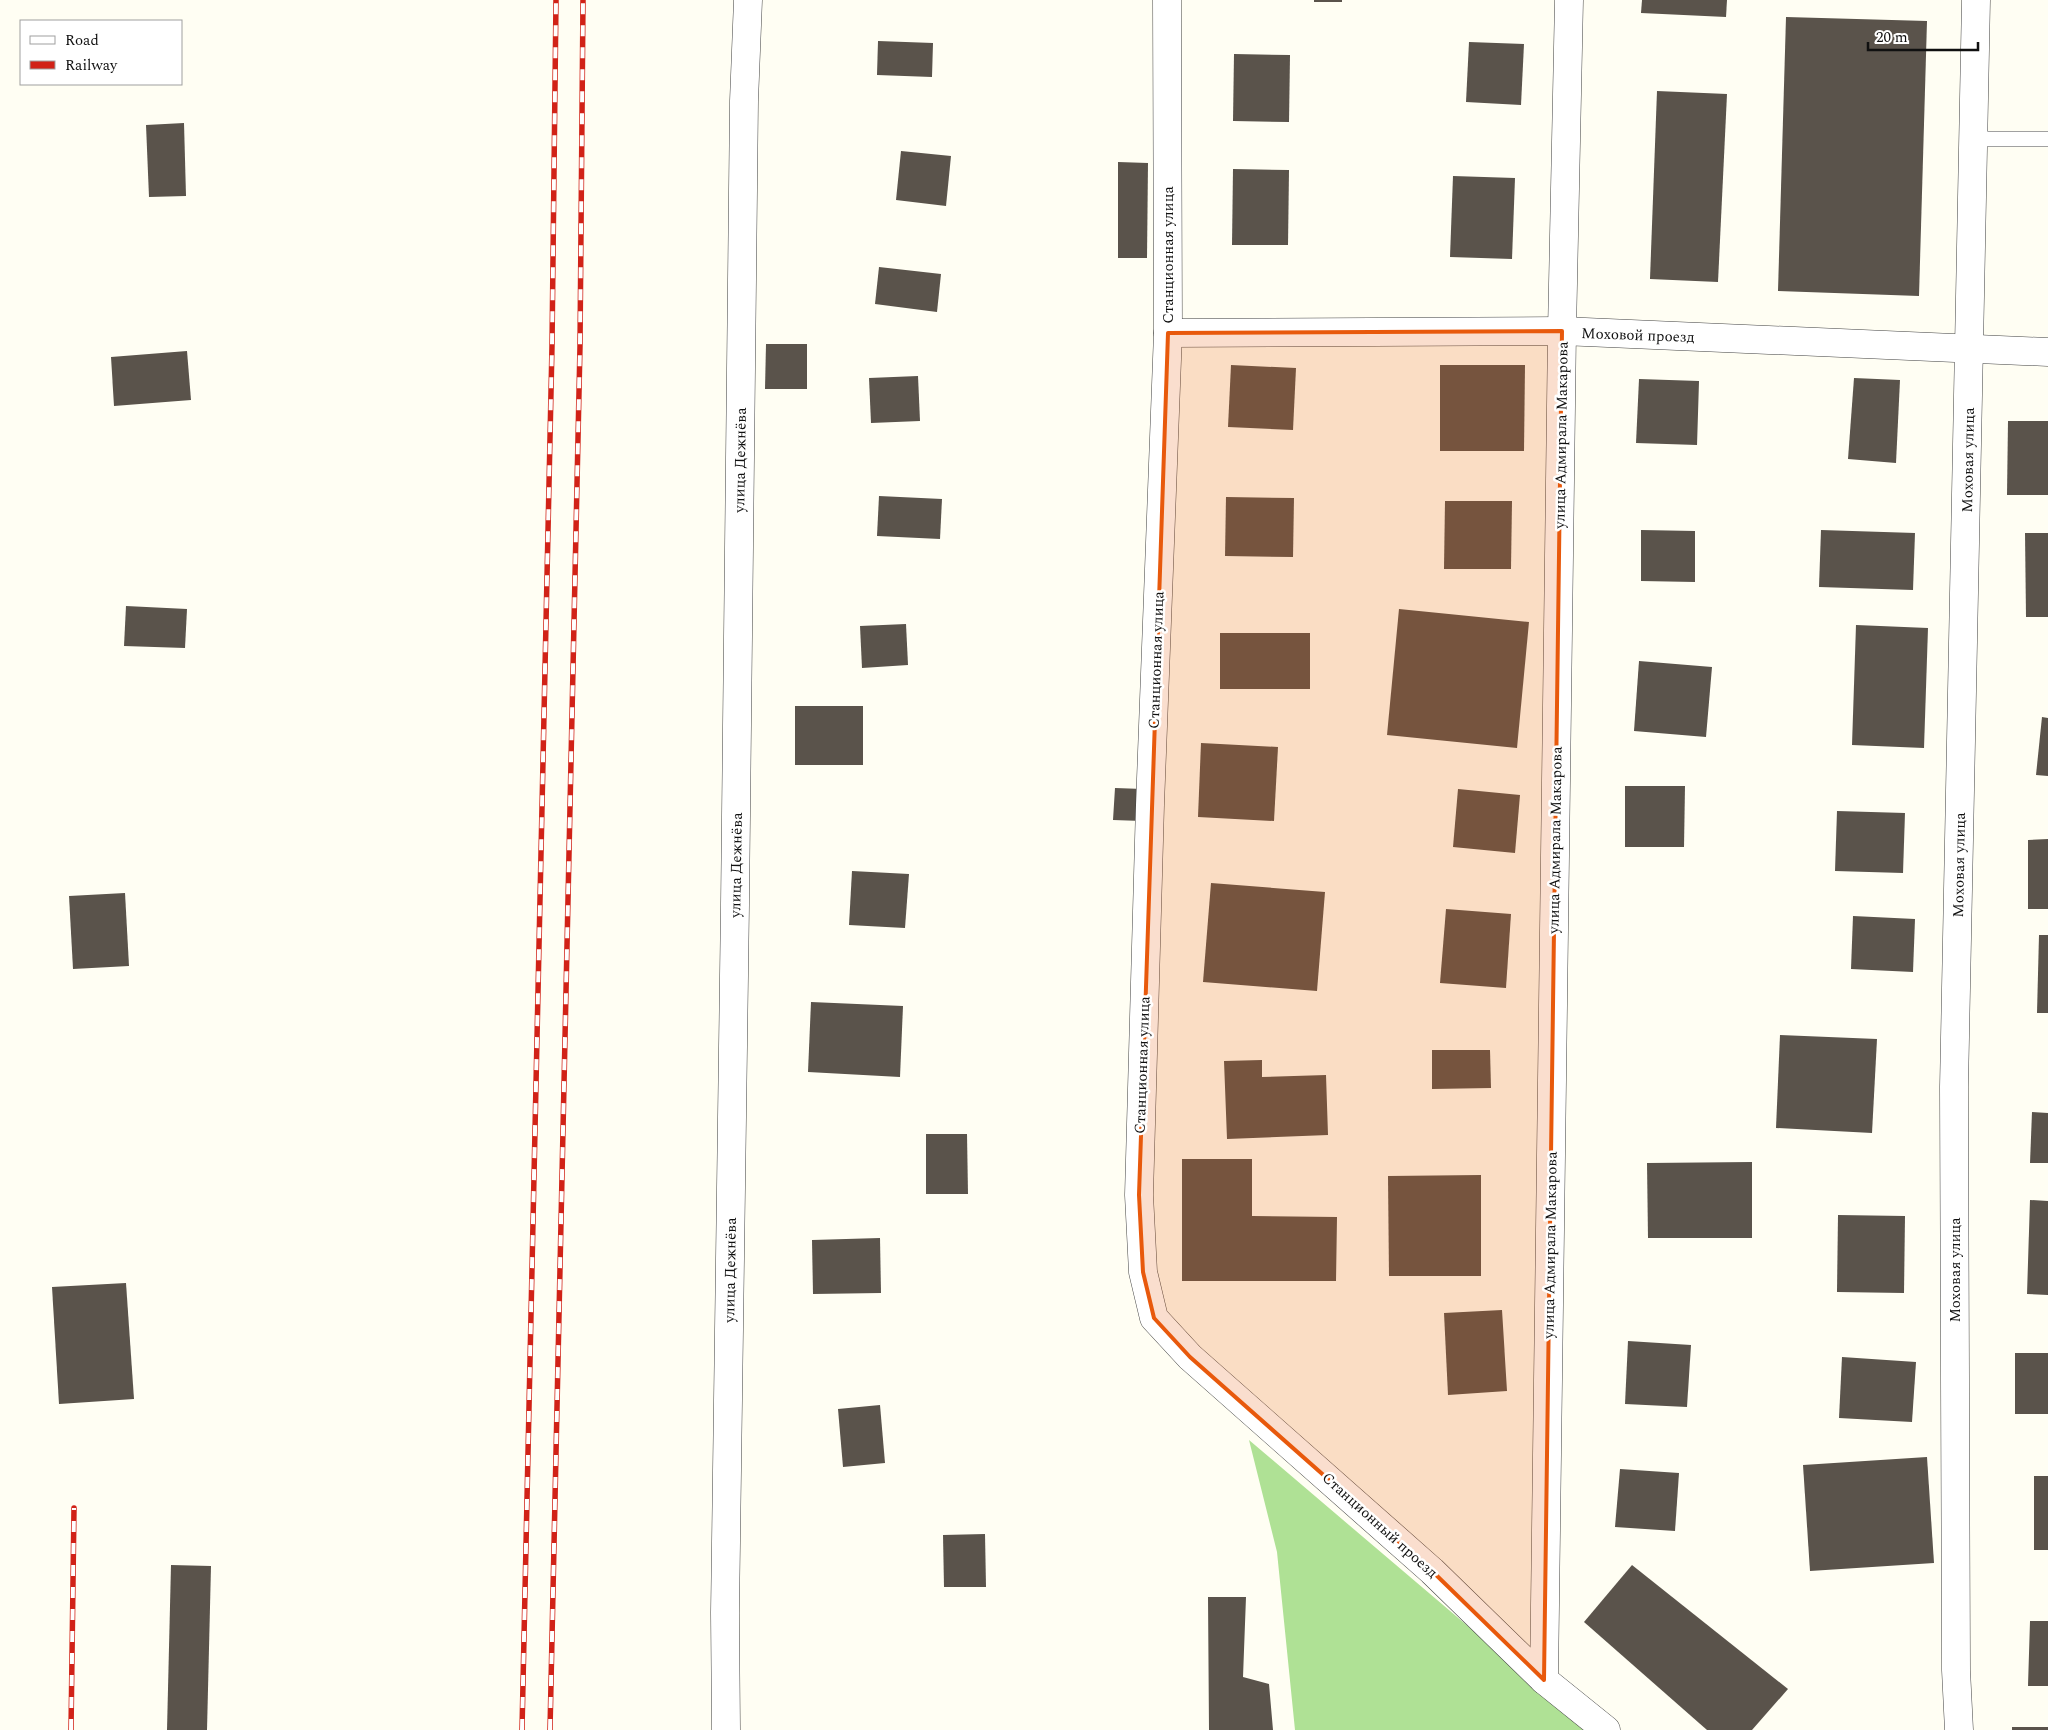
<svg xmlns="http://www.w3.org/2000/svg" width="2048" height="1730" viewBox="0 0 2048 1730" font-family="Spectral,serif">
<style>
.forest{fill:#afe195}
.building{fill:#5a534b}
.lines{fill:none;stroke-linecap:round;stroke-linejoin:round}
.service-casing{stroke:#434343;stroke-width:16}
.minor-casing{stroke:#434343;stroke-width:29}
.service{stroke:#fff;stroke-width:15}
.minor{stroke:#fff;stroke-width:28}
.rail-casing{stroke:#d12217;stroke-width:5.5}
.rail{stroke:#fff;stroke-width:4;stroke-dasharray:11;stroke-linecap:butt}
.marked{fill:#e8590c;fill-opacity:0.2;stroke:#e8590c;stroke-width:4;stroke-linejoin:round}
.labels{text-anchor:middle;stroke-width:5;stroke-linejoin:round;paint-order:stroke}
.street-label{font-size:15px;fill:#101010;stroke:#fff}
</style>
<rect width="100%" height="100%" fill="#fffef3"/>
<polygon class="forest" points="1249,1440 1590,1730 1295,1730 1277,1552"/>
<g class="building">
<rect x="1314" y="0" width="28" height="2"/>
<polygon points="1642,0 1727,0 1726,17 1641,13"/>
<polygon points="1786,17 1927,21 1919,296 1778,291"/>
<polygon points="878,41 933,43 932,77 877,75"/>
<polygon points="1469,42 1524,44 1521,105 1466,102"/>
<polygon points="1234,54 1290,55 1289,122 1233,121"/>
<polygon points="1657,91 1727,94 1718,282 1650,279"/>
<polygon points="184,123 186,196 149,197 146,125"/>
<polygon points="901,151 951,156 946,206 896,200"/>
<polygon points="1118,162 1148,163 1147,258 1118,258"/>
<polygon points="1233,169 1289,170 1288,245 1232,245"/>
<polygon points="1453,176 1515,178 1512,259 1450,257"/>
<polygon points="879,267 941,274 937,312 875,304"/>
<polygon points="766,344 807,344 807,389 765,389"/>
<polygon points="187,351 191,400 114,406 111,357"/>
<polygon points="1231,365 1296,368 1293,430 1228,427"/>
<polygon points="1440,365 1525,365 1524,451 1440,451"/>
<polygon points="918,376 920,421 871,423 869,378"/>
<polygon points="1854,378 1900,380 1896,463 1848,459"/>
<polygon points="1639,379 1699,381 1697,445 1636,443"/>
<polygon points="2008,421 2048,421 2048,495 2007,495"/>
<polygon points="879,496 942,499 940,539 877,536"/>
<polygon points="1226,497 1294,498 1293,557 1225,556"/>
<polygon points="1445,501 1512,501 1511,569 1444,569"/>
<polygon points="1641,530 1695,531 1695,582 1641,581"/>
<polygon points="1821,530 1915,533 1913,590 1819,587"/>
<polygon points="2025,533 2048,533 2048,617 2026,617"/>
<polygon points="126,606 187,609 185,648 124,646"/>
<polygon points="1399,609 1529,622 1517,748 1387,735"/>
<polygon points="906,624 908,665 862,668 860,626"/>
<polygon points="1856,625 1928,628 1924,748 1852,745"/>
<rect x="1220" y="633" width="90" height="56"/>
<polygon points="1639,661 1712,667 1706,737 1634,731"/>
<rect x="795" y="706" width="68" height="59"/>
<polygon points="2042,717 2048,718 2048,776 2036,775"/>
<polygon points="1201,743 1278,747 1274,821 1198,817"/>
<polygon points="1625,786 1685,786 1684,847 1625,847"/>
<polygon points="1115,788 1143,789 1142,821 1113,820"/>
<polygon points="1458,789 1520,795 1515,853 1453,847"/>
<polygon points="1837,811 1905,813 1903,873 1835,871"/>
<polygon points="2048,839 2048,909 2028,909 2028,840"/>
<polygon points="852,871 909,874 905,928 849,925"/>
<polygon points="1211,883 1325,892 1317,991 1203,982"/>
<polygon points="125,893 129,966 73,969 69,896"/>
<polygon points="1446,909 1511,914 1506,988 1440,983"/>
<polygon points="1853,916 1915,919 1913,972 1851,969"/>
<polygon points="2039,935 2048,935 2048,1013 2037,1013"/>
<polygon points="811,1002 903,1006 900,1077 808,1072"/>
<polygon points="1780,1035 1877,1039 1872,1133 1776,1128"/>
<polygon points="1432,1050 1490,1050 1491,1088 1432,1089"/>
<polygon points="1262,1060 1262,1077 1326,1075 1328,1135 1227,1139 1224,1061"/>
<polygon points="2032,1112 2048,1113 2048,1163 2030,1163"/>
<polygon points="926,1134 967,1134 968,1194 926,1194"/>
<polygon points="1182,1159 1252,1159 1252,1216 1337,1217 1336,1281 1182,1281"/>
<polygon points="1752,1162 1752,1238 1648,1238 1647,1163"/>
<polygon points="1481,1175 1481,1276 1389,1276 1388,1176"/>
<polygon points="2030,1200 2048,1201 2048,1295 2027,1294"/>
<polygon points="1838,1215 1905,1216 1904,1293 1837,1292"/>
<polygon points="880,1238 881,1293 813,1294 812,1240"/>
<polygon points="126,1283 134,1399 59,1404 52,1287"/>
<polygon points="1502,1310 1507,1391 1448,1395 1444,1313"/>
<polygon points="1628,1341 1691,1345 1687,1407 1625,1404"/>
<rect x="2015" y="1353" width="33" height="61"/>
<polygon points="1842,1357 1916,1362 1912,1422 1839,1418"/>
<polygon points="880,1405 885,1463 843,1467 838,1409"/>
<polygon points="1927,1457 1934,1563 1810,1571 1803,1465"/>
<polygon points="1620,1469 1679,1473 1675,1531 1615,1527"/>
<rect x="2034" y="1476" width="14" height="74"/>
<polygon points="985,1534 986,1587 944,1587 943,1535"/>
<polygon points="171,1565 211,1566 207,1730 167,1730"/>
<polygon points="1632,1565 1788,1689 1752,1730 1707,1730 1584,1622"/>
<polygon points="1208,1597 1246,1597 1243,1677 1269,1684 1273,1730 1209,1730"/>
<polygon points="2030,1621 2048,1621 2048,1686 2028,1686"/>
<rect x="2012" y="1727" width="36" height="3"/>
</g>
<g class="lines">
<defs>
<polyline id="service" points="1973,139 2048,139"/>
<g id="minor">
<polyline points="1167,0 1168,333 1150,805 1139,1195 1143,1272 1154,1318 1190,1357 1432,1571 1544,1680 1606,1730"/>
<polyline points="1168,333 1562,331 2048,352"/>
<polyline points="1544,1680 1562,331 1569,0"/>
<polyline points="726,1730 725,1613 735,905 744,101 748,0"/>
<polyline points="1959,1730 1956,1670 1954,1087 1976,0"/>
</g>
</defs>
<use href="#service" class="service-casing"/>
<use href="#minor" class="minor-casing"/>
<use href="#service" class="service"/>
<use href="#minor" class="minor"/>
<defs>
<g id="rail">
<polyline points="71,1730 74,1508"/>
<polyline points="522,1730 552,346 556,0"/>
<polyline points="550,1730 580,346 583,0"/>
</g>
</defs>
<use href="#rail" class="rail-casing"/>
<use href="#rail" class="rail"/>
</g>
<path class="marked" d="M1562,331l-18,1349 -112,-109 -242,-214 -36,-39 -11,-46 -4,-77 29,-862z"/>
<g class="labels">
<g class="street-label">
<text transform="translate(1168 255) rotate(-90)" y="5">Станционная улица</text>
<text transform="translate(1638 335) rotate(2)" y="5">Моховой проезд</text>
<text transform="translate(1561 435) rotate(-89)" y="5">улица Адмирала Макарова</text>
<text transform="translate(740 460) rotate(-89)" y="5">улица Дежнёва</text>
<text transform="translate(1968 460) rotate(-89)" y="5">Моховая улица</text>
<text transform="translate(1156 660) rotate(-88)" y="5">Станционная улица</text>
<text transform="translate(1555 840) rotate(-89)" y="5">улица Адмирала Макарова</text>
<text transform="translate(736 865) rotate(-89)" y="5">улица Дежнёва</text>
<text transform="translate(1959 865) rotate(-89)" y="5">Моховая улица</text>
<text transform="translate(1142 1065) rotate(-88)" y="5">Станционная улица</text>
<text transform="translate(1550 1245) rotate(-89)" y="5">улица Адмирала Макарова</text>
<text transform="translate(730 1270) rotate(-89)" y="5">улица Дежнёва</text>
<text transform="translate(1955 1270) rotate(-90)" y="5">Моховая улица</text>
<text transform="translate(1380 1525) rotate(42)" y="5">Станционный проезд</text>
</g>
</g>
<rect x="20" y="20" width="162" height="65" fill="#ffffff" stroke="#9f9f9f"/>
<rect x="30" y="36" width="25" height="8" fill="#ffffff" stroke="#9f9f9f"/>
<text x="65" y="45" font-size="15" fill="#101010">Road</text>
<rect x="30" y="61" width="25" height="8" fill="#d12217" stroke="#9f9f9f"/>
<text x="65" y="70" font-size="15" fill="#101010">Railway</text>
<path d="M1868 42v8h110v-8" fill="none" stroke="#101010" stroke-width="2.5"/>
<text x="1876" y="42" font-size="15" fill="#101010" stroke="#ffffff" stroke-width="4" paint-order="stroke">20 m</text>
</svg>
